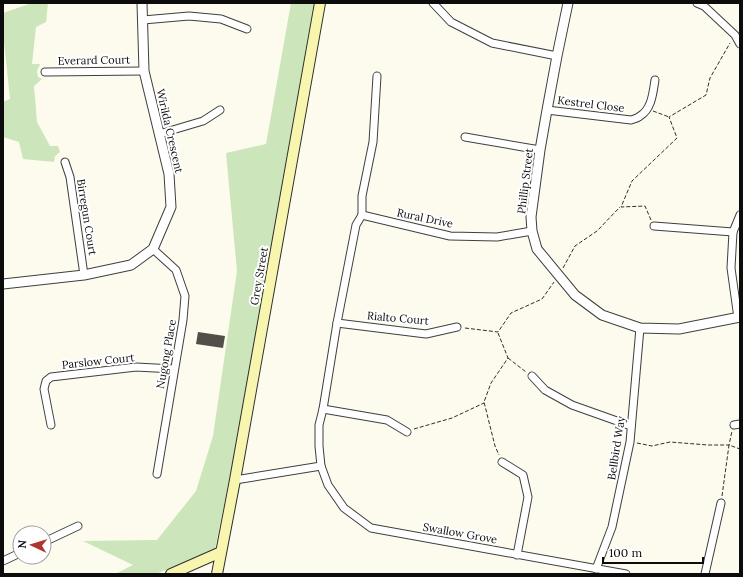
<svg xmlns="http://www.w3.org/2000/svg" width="743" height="577" viewBox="0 0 743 577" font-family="Lora,serif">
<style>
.green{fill:#cde5ba}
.building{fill:#544e4a}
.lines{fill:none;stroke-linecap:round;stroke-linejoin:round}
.minor-casing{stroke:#3f3f3f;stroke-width:9}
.tertiary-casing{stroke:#3f3f3f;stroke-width:11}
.secondary-casing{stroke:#2e2e2e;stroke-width:12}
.path{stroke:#2e2e2e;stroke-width:1;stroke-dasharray:4 2;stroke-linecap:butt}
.minor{stroke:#fff;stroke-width:7}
.tertiary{stroke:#fff;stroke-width:9}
.secondary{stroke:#f8f5ae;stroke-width:10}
.labels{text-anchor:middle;stroke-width:4;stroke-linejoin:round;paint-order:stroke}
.street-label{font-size:11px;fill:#0c0c0c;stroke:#fff}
</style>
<rect width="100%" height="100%" fill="#fdfbed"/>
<g class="green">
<polygon points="32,3 48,3 46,22 36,27 32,64 40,64 37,71 38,77 42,79 34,86 37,122 50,146 58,146 60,152 55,156 54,162 23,159 19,142 3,137 3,102 10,99 3,32 3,13"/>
<polygon points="291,3 317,3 250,379 215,549 156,574 115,574 133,565 83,541 157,540 196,491 213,436 237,271 226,153 266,144"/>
</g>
<polygon class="building" points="198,332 225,336 223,348 196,344"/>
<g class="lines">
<defs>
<g id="minor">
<polyline points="433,3 451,22 492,43 557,56"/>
<polyline points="697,3 704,6 735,35 740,44"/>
<polyline points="143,20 189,16 221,19 247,29"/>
<polyline points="45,72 144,71"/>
<path d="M547,110l84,10c3,-1 7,-2 9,-4 12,-7 13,-24 15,-36"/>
<polyline points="159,134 203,121 220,110"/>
<polyline points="465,137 540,150"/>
<polyline points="65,162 70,177 84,275"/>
<polyline points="362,215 356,225 337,323 323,409 319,425 319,446 321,466 328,485 344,508 371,528 626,574"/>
<polyline points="362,215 450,236 497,237 532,231"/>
<polyline points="362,215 362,196 373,142 377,76"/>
<polyline points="654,226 733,232"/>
<polyline points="153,249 176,270 185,296 183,320 157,474"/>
<polyline points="738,318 731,268 733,232 740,215"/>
<polyline points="337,323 426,334 457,327"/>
<polyline points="532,376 545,390 572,405 631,426"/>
<polyline points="323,409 387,420 407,432"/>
<polyline points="51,425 44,389 46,381 51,377 136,367 174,369"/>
<polyline points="734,425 740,424"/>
<polyline points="502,462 523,475 528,497 517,555"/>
<polyline points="235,480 321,466"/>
<polyline points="44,542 78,526"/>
<polyline points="3,561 20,553"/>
<polyline points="596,569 612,527 630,442 640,328"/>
<polyline points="705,574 721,503"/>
</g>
<g id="tertiary">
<polyline points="568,3 557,56 547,110 540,150 531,217 532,231 537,249 575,295 602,315 640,328 679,329 740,317"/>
<polyline points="3,284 84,275 131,265 153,249 171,207 169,174 144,71 142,3"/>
</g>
<g id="secondary">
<polyline points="171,574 221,552"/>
<polyline points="217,574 235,480 320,3"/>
</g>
</defs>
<use href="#minor" class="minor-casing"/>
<use href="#tertiary" class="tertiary-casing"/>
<use href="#secondary" class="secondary-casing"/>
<g class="path">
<polyline points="653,111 669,117"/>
<polyline points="651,220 645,206 621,207 632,181 677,138 669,117 706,95 710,78 730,43"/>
<polyline points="563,268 575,246 597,231 620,207"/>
<polyline points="465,328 498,332 511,313 542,299 554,282"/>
<polyline points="498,333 508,358 491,383 484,402 495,446 499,455"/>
<polyline points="508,358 526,372"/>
<polyline points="414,429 452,418 484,403"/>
<polyline points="637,443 652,446 670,442 708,445 729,445 732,431"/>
<polyline points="722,496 729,445 740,449"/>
</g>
<use href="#minor" class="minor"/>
<use href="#tertiary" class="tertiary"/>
<use href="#secondary" class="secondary"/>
</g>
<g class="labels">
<g class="street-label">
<text transform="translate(94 60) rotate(-1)" y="4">Everard Court</text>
<text transform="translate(591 104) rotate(7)" y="4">Kestrel Close</text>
<text transform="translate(170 131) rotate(77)" y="4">Wirilda Crescent</text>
<text transform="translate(525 181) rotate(-83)" y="4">Phillip Street</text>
<text transform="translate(87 217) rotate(81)" y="4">Birregun Court</text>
<text transform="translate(425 218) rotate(12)" y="4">Rural Drive</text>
<text transform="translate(259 276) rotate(-80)" y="4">Grey Street</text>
<text transform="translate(398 318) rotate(5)" y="4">Rialto Court</text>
<text transform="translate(166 354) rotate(-80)" y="4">Nugong Place</text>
<text transform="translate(98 361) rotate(-6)" y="4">Parslow Court</text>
<text transform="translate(616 448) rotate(-81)" y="4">Bellbird Way</text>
<text transform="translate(460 533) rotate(10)" y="4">Swallow Grove</text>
</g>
</g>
<rect width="743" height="577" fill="none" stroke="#0c0c0c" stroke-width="8"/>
<g transform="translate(32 545) rotate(274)"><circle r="19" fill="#ffffff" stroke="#9e9e9e"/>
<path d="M0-3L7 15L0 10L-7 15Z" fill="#b03531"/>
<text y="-6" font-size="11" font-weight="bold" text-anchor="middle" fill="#0c0c0c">N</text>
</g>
<path d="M603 557v6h100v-6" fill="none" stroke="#0c0c0c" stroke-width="2"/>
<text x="609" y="557" font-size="12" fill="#0c0c0c" stroke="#ffffff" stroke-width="3" paint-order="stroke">100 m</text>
</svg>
